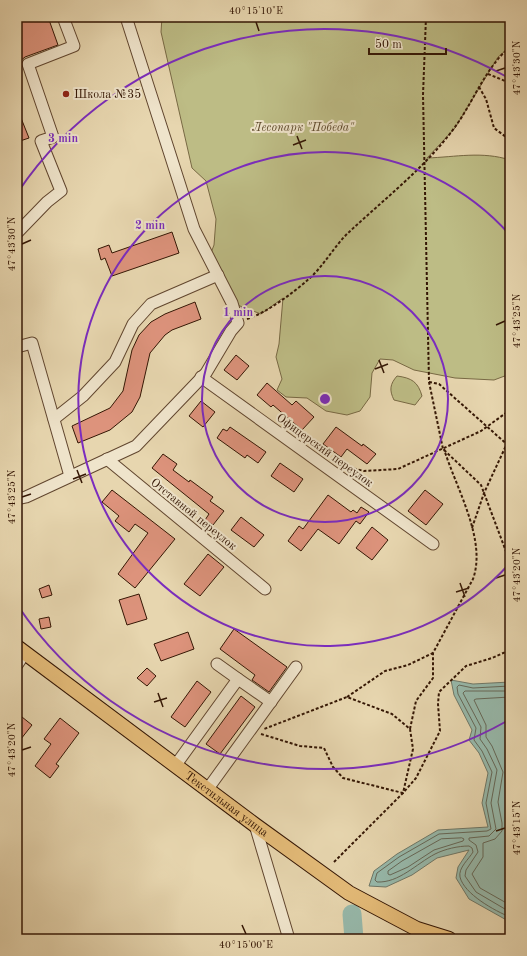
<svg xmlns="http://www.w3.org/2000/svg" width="527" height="956" viewBox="0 0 527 956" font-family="'Old Standard TT',serif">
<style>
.green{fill:#bdbc85;stroke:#786944}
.water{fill:#97b9ab;stroke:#6f7868}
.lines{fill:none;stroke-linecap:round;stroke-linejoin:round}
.shore{stroke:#666858;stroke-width:1}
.river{stroke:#97b9ab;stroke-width:19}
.building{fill:#dd937c;stroke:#341604}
.minor-casing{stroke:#61462f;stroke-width:13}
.major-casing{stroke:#341604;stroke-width:16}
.path{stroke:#341604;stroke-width:2;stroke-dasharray:3 2;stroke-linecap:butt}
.minor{stroke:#efe4cb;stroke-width:11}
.major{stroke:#e4bb78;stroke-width:14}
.ticks{fill:none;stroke:#341604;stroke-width:1.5}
.ring{fill:none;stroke:#7b2cbf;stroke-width:2}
.poi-dot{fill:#8f2418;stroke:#efe4cb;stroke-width:1.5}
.labels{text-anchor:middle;stroke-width:4;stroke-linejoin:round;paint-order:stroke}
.poi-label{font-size:12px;fill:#341604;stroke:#efe4cb;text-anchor:start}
.park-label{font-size:12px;font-style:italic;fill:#5d482b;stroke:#efe4cb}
.street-label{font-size:12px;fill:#341604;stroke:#efe4cb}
.centre{fill:#7b2cbf;stroke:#efe4cb;stroke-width:2}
.ring-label{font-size:12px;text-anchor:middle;font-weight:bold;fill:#7b2cbf;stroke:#efe4cb;stroke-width:4;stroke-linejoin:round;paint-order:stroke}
.neatline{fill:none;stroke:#341604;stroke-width:1.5}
.ticks-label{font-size:10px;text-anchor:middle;fill:#341604}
</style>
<rect width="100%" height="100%" fill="#e7d6af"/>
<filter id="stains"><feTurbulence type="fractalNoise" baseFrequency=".005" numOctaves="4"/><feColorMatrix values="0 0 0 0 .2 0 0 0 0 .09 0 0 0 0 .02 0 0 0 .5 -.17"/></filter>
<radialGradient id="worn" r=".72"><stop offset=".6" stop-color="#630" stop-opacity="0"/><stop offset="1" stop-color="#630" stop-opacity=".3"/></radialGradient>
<g class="green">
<path d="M162,17h348v30l-12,10 -43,71 -28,30c29,-1 55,-7 83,2v214l-16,6 -39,-2 -41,-8 -21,-10 -13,-1 -8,14 -2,24 -10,14 -13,4 -21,-4 -19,-13 -21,-1 -9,-7 5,-11 -6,-22 3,-13 4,-46 -22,16 -29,-11 -23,-45 5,-13 2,-26 -10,-38 -14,-13 -31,-136z"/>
<path d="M397,376c15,2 21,6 25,20l-7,9 -21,-5c-5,-10 -4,-16 3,-24z"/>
</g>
<polygon class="water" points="451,680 473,684 510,682 510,922 469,899 456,878 458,867 469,850 437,858 412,875 386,887 369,886 374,871 397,854 438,830 488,827 482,803 488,773 479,753 469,740 472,730 454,695"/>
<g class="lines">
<g class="shore">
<path d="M510,686l-37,2 -14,-3 -2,2 1,7 18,34 -2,12 8,11 10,21 -6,31 5,26 -4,2 -48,3 -40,23 -22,16 -2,7 2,2c22,1 39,-18 58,-28 10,-5 23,-8 34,-8l3,2 1,4c-4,7 -15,16 -13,25 4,17 35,34 50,40"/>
<polyline points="510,691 465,691 463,693 481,727 480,739 487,749 497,770 491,803 496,829 489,836 469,838 469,840 476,845 478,852 466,870 465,876 476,892 510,912"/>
<polyline points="510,697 476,699 474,700 486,725 486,737 492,746 503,772 498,802 502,823 502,831 495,839 483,843 483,857 472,874 480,888 510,905"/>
<polygon points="462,838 464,839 463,841 434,850 408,867 390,875 388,874 388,871 402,861 441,839"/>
</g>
<polyline class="river" points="352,914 354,939"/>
</g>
<g class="building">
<polygon points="17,17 48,17 58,45 25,57 20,61 17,52"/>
<polygon points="17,108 29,138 17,142"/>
<polygon points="172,232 179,253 112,276 105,258 101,260 98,249 109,245 112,253"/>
<polygon points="195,302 201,319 172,330 165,335 150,353 140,397 132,412 110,430 78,443 72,426 110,408 123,391 132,350 139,335 151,322 165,314"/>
<polygon points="236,355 249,366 237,380 224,370"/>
<polygon points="267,383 292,405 296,401 314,417 302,430 273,405 271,407 257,395"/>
<polygon points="201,401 215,412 203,427 189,416"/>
<polygon points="230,427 266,452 258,463 247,455 245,458 217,438 223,429 227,431"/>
<polygon points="336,427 362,446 363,444 376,454 367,464 347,449 341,457 323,444"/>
<polygon points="163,454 177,464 173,470 189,482 190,480 213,497 210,501 224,511 213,525 205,520 209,514 152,468"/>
<polygon points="280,463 303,479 294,492 271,476"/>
<polygon points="112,490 175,539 135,588 118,574 148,533 135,524 129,532 115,521 119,516 102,502"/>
<polygon points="425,490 443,504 426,525 408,511"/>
<polygon points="328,495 351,512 353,510 357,513 361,507 369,512 360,524 356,521 339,544 318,529 301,551 288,541 299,526 303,529"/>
<polygon points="241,517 264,535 254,547 231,530"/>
<polygon points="372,527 388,540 372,560 356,548"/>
<polygon points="208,554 224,567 200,596 184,584"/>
<polygon points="49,585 52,595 42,598 39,589"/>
<polygon points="139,594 147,619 127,625 119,600"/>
<polygon points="49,617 51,627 41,629 39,619"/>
<polygon points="234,629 287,667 269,692 252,680 255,675 220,649"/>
<polygon points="188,632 194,649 161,661 154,644"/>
<polygon points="147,668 156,676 147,686 137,678"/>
<polygon points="197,681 211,692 185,727 171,717"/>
<polygon points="241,696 255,707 220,754 206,744"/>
<polygon points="17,713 32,725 17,744"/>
<polygon points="60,718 79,733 56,764 59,766 50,778 35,766 51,744 44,739"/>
</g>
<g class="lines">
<defs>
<g id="minor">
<polyline points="17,233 47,202 61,191 41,141 53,137 28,64 74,46 63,17"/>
<polyline points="17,347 32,343 70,476"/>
<polyline points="201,377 433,544"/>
<polyline points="54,419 83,396 115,362 133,324 151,304 218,275"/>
<polyline points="107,459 265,589"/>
<polyline points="17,499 26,497 136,446 206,373 231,331 238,323 232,303 194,229 126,17"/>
<polyline points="217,664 238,679"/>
<polyline points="17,665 25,653"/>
<polyline points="175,766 238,679 271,702"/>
<polyline points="207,790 296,667"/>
<polyline points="255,825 289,939"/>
</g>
<g id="major">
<path id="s1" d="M17,647l238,178 94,68 68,36 32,10"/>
</g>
</defs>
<use href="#minor" class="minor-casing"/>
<use href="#major" class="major-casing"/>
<g class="path">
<polyline points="426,17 423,95 429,382 443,449 481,485 510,562"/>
<polyline points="488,74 510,83"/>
<polyline points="479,87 486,99 494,128 510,140"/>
<path d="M247,319c21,-7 46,-26 63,-41 14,-13 24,-31 37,-44 36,-34 79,-67 108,-107 19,-26 30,-59 55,-80"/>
<polyline points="429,382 439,384 510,447"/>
<polyline points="344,466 364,471 398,469 481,431 510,410"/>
<polyline points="472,528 484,493 510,437"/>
<polyline points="347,697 385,671 408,665 433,653"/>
<path d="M410,729l6,-28 17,-23v-25l40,-74c14,-39 -17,-91 -29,-130"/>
<polyline points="261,734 300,746 324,748 333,767 343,778 403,793 413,749 410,729 392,714 347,697 264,729"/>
<polyline points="334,862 403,793 416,778 440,731 438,704 439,692 466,666 492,658 510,650"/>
</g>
<use href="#minor" class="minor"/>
<use href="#major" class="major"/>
</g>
<path class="ticks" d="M256,22l3,9M496,71l9,-3M297,136l5,13M293,145l13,-5M22,244l9,-4M496,325l9,-4M379,360l5,13M375,369l13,-5M77,470l5,13M73,479l13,-5M22,497l9,-3M496,578l9,-3M460,583l5,14M456,592l13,-4M158,693l5,14M154,702l13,-4M22,750l9,-3M496,831l9,-3M242,925l4,9"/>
<g class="ring">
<circle cx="325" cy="399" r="123"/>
<path d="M510 563A247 247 0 1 1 510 235"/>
<path d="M507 721A370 370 0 0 1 18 606M18 192A370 370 0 0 1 507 77"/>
</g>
<circle class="poi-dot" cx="66" cy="94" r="4"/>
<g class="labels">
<g class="poi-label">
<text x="74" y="98">Школа №35</text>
</g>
<g class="park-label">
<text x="303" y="131">Лесопарк "Победа"</text>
</g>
<g class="street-label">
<text transform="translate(325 450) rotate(36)" y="4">Офицерский переулок</text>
<text transform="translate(194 514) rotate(39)" y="4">Отставной переулок</text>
<text dy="4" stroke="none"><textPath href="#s1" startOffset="262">Текстильная улица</textPath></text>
</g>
</g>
<circle cx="325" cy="399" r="6" class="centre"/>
<g class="ring-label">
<text x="63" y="142">3 min</text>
<text x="150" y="229">2 min</text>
<text x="238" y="316">1 min</text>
</g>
<rect width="527" height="956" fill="none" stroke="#e7d6af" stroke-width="44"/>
<path d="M369 48v6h77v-6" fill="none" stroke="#341604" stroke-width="2"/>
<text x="375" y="48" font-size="12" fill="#341604" stroke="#efe4cb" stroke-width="3" paint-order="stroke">50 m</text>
<rect x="22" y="22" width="483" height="912" class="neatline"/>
<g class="ticks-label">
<text x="256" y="14">40°15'10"E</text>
<text transform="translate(516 68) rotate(-90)" y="4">47°43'30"N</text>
<text transform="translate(11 244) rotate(-90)" y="4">47°43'30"N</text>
<text transform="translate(516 321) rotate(-90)" y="4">47°43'25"N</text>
<text transform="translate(11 497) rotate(-90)" y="4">47°43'25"N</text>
<text transform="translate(516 575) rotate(-90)" y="4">47°43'20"N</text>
<text transform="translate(11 750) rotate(-90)" y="4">47°43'20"N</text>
<text transform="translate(516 828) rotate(-90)" y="4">47°43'15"N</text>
<text x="246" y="948">40°15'00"E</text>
</g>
<rect width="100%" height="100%" filter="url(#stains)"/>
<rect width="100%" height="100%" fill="url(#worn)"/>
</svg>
